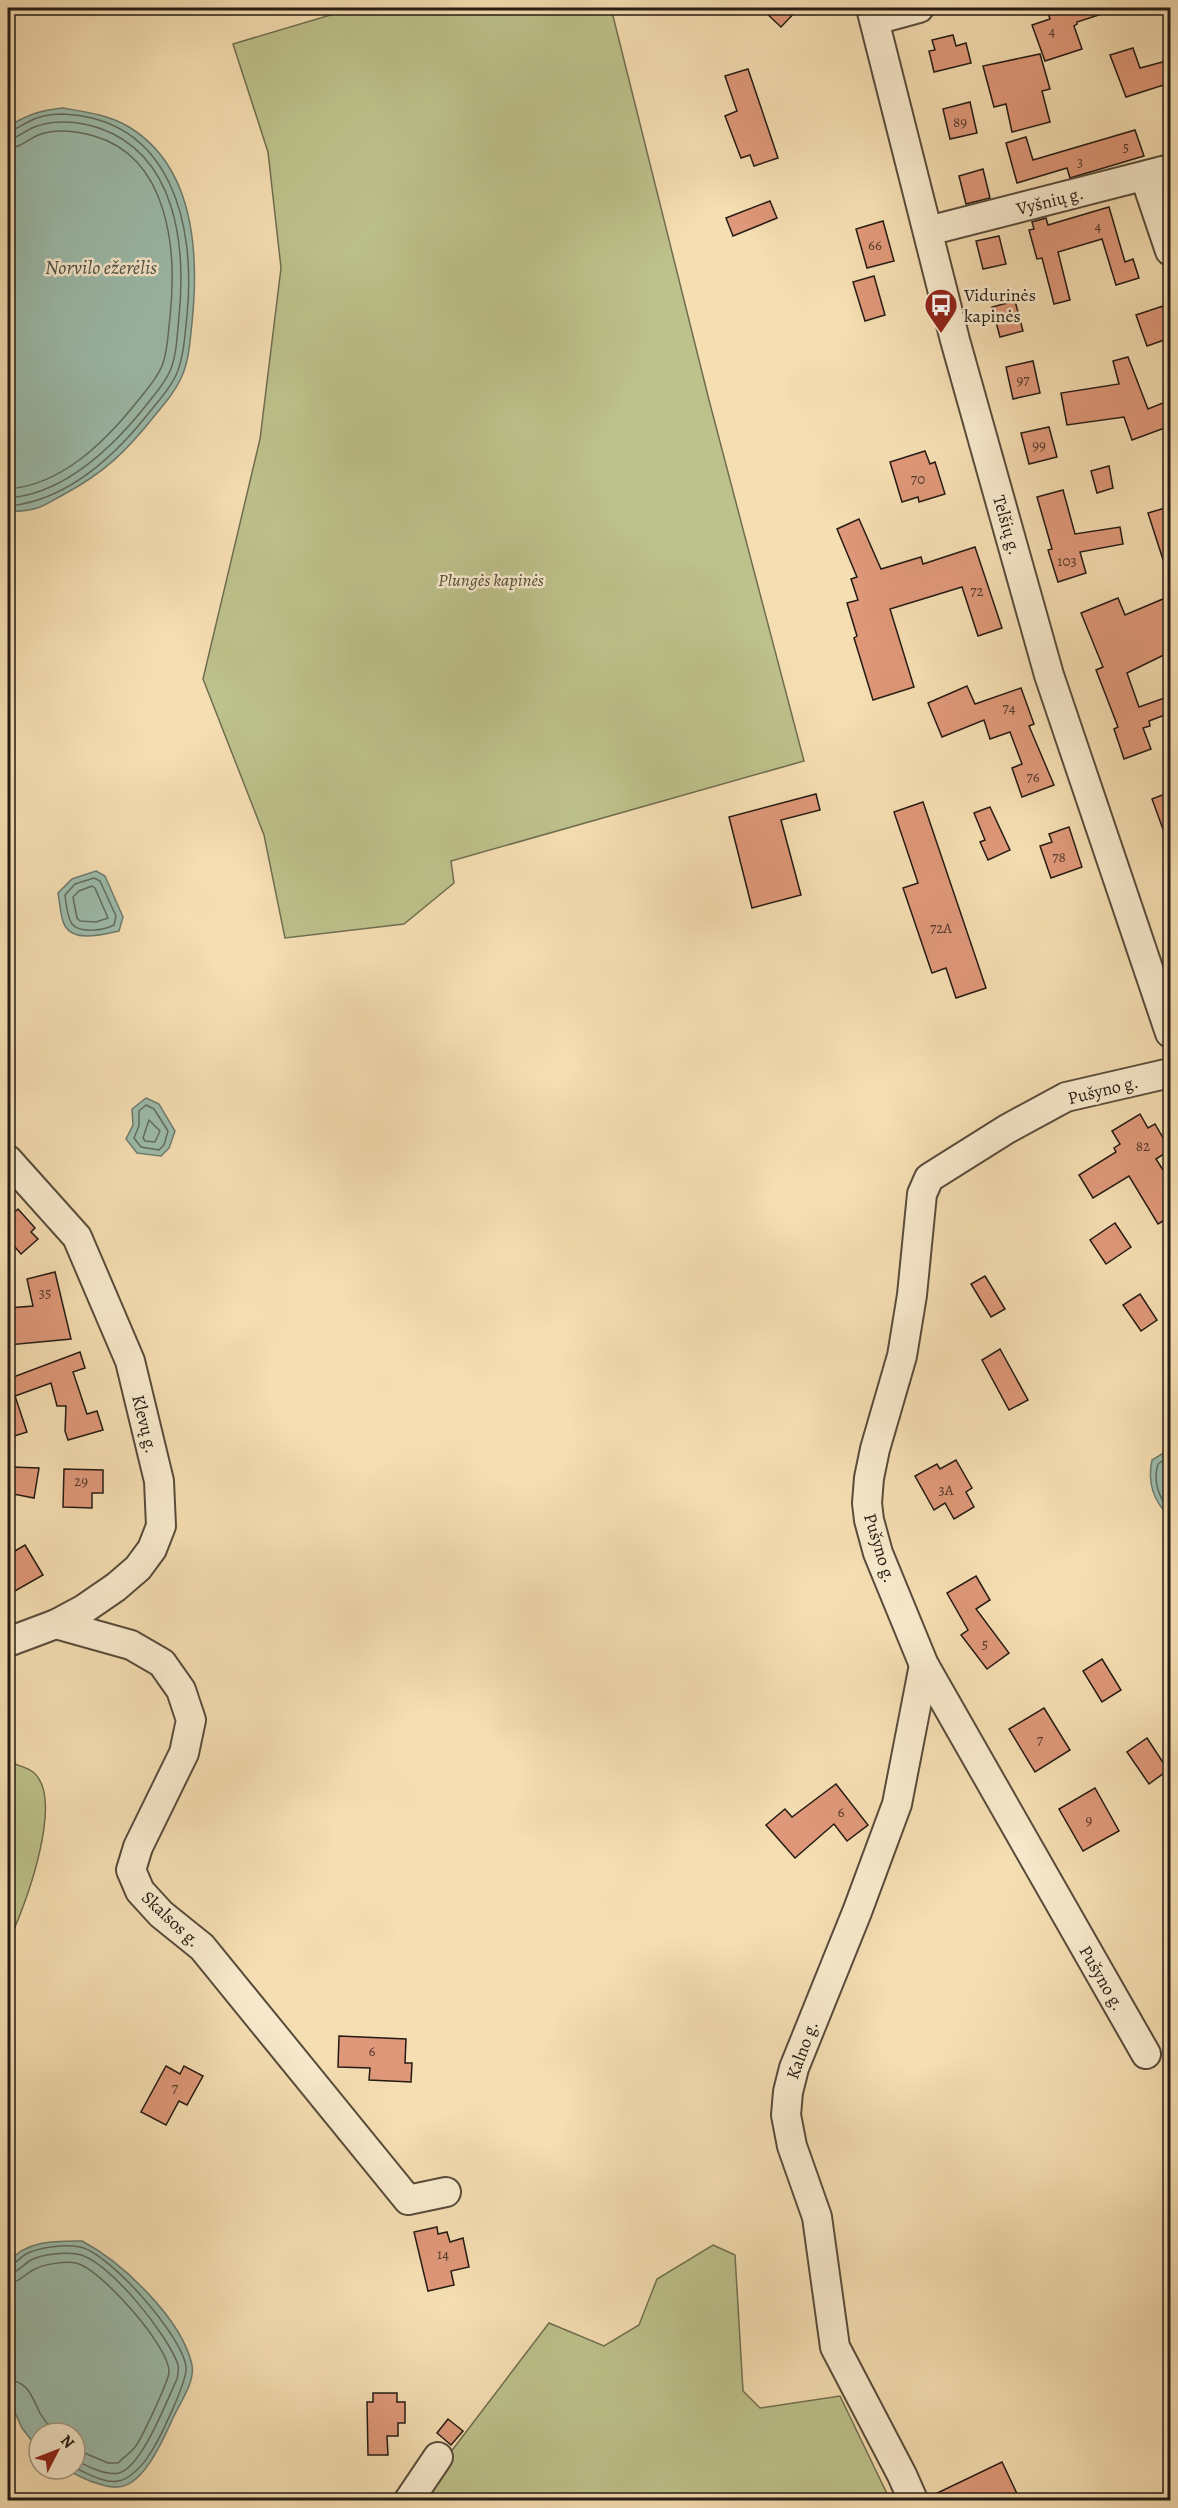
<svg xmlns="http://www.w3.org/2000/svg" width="1178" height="2508" viewBox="0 0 1178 2508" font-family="Alegreya,serif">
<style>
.green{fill:#bdc18b;stroke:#706e4f;stroke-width:1.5}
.water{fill:#9cbcac;stroke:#6c7c6f;stroke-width:1.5}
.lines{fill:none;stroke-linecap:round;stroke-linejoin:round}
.shore{stroke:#606c60;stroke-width:1.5}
.building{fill:#df9879;stroke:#241b13;stroke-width:1.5}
.minor-casing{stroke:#584c3b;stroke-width:32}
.minor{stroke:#f8eacd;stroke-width:28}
.labels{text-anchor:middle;stroke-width:5;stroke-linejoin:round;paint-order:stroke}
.number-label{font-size:15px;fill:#533a2c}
.street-label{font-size:18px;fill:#241b13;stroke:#f8eacd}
.poi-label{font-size:18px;fill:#241b13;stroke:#f8eacd;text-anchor:start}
.park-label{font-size:18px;font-style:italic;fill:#524d37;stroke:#f8eacd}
.water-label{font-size:20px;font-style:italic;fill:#4e5349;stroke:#f8eacd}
</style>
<rect width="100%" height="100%" fill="#f5deb2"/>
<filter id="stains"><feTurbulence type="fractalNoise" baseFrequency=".00333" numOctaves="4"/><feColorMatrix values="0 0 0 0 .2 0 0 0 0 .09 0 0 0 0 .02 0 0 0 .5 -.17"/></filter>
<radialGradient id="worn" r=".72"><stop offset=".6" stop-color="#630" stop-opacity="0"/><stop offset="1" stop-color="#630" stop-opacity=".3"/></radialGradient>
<g class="green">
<polygon points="354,8 611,8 709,400 804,761 451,861 454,883 404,924 285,938 264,835 203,679 260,439 281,268 268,152 233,44"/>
<path d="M8,1761c7,4 19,6 25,11 33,26 -9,139 -25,170z"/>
<polygon points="713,2245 735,2255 743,2391 760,2408 840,2396 890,2500 429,2500 447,2457 549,2323 604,2346 639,2325 657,2279"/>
</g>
<g class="water">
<path d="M63,108c23,4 46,7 66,19 66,40 70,128 63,196 -2,18 -3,37 -10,53 -6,14 -16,26 -26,38 -30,38 -52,59 -95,82 -8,4 -16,10 -24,12 -8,3 -19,3 -27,4l-2,-1v-384c18,-12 33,-17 55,-19z"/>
<path d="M96,871l9,5 18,41 -4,14c-15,3 -44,12 -54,-5 -5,-8 -5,-24 -7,-33l14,-14z"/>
<polygon points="146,1098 159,1104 175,1131 169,1148 161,1156 137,1153 126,1139 133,1125 132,1109"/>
<path d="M1170,1449v68c-17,-16 -23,-34 -18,-57z"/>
<path d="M82,2241c40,21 100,78 110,124 3,17 -11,36 -18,51 -10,21 -30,71 -57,71 -9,1 -18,-3 -27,-6 -8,-4 -17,-7 -24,-12h9v-36h-36v17l-17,-22 -14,-31v-134c17,-23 48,-22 74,-22z"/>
</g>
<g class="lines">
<g class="shore">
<path d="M8,131c7,0 13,-6 20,-9 10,-6 23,-8 35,-8 109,5 133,112 124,201 -2,19 -3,40 -10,58 -6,15 -19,28 -29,41 -35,44 -82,87 -140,92"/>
<path d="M8,139c9,0 15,-7 24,-11 20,-9 46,-7 67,0 78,27 87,118 80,189 -2,18 -2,37 -9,54 -6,14 -17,25 -26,37 -34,42 -80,86 -136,90"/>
<path d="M8,148c11,0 18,-7 28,-12 18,-8 40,-5 58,0 76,22 83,116 76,181 -2,16 -2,34 -8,49 -6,14 -17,26 -26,37 -32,40 -75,82 -128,86"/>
<path d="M94,878l6,3 16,35 -2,9c-9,5 -34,9 -42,-1 -5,-7 -6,-21 -7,-29l10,-11z"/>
<polygon points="92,886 95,888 108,918 96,922 80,921 77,918 73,897 79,891"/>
<polygon points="146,1105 154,1109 168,1131 164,1145 159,1150 141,1147 134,1138 139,1126 139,1111"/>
<polygon points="149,1120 160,1131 155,1142 145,1141 143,1138"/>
<path d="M1170,1456l-12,8c-5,16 0,34 12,45"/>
<path d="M8,2266c7,-1 11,-8 18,-12 13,-7 40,-10 54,-7 30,6 103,90 106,120 2,13 -28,76 -37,88 -5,9 -20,25 -31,26 -13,3 -31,-8 -43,-13"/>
<path d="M8,2274c10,-1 14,-9 23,-14 12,-6 33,-8 46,-6 30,4 92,82 101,111 1,5 0,9 -1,14 -10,21 -35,88 -58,94 -12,3 -34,-7 -44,-14"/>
<path d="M8,2283c13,-1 16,-9 27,-14 10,-5 30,-8 41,-6 24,5 94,84 93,109 0,8 -28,68 -34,75 -5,6 -12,11 -17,16h-10l-33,-14"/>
<path d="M8,2380c20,1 24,17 32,33 4,7 10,14 15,20"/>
</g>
</g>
<g class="building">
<polygon points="761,8 799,8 781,27"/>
<polygon points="1046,8 1110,8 1111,11 1077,22 1077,24 1074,26 1082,49 1045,61 1032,25 1050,19"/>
<polygon points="953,35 956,46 966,43 971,63 934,72 929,51 935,50 932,40"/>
<polygon points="1133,48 1140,68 1170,60 1170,83 1126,97 1110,55"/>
<polygon points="1040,54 1050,89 1042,91 1050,122 1012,132 1006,104 994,107 983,66"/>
<polygon points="748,69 778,158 754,166 750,155 741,158 725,116 737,111 725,76"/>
<polygon points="970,102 977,133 950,139 943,109"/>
<polygon points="1135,130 1144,156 1070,178 1067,168 1017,183 1006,143 1026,137 1033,160"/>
<polygon points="983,169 990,198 966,204 959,176"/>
<polygon points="770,201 777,218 733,236 726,218"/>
<polygon points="1109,207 1125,262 1133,259 1139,278 1116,285 1102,239 1058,252 1070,300 1054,304 1042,258 1037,259 1029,230 1034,229 1032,222 1046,218 1048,225"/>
<polygon points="883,221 894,261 867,268 856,229"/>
<polygon points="999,236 1006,264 983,269 976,241"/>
<polygon points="874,276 885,315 865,321 853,282"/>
<polygon points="1015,301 1023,331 1000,337 992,307"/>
<polygon points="1163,306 1170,328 1170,338 1147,346 1136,315"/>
<polygon points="1128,357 1148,409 1170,400 1170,426 1132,440 1124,417 1067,425 1061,393 1119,384 1113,361"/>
<polygon points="1033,361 1040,393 1013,399 1006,367"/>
<polygon points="1049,427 1057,457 1029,464 1021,433"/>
<polygon points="925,451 930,464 935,462 945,494 919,502 918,497 902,502 890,462"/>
<polygon points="1109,466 1113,488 1097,493 1091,471"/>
<polygon points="1063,490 1075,534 1120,527 1123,544 1080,552 1086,573 1058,582 1048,550 1052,549 1037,497"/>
<polygon points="1165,508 1170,526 1170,572 1167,572 1148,513"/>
<polygon points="859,519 881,569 921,557 923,564 975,547 1002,628 978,636 962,587 890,609 914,687 873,700 854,638 857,636 847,603 858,600 851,579 857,577 837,529"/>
<polygon points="1170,596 1170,652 1127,673 1139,707 1170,696 1170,713 1149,721 1150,726 1143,728 1151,749 1124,759 1114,729 1118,727 1096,670 1103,667 1081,613 1118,598 1125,615"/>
<polygon points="967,686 975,704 1021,688 1034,724 1029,726 1054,785 1022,797 1012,768 1022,764 1010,732 990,739 984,720 942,737 928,703"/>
<polygon points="1170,792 1170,843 1168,843 1152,799"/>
<polygon points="816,794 820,810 781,820 801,895 752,908 729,817"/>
<polygon points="923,802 986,988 956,998 946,968 932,973 903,888 918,883 894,812"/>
<polygon points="990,807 1010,850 988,860 980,842 985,840 974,813"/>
<polygon points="1069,827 1082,867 1051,878 1040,846 1052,842 1049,834"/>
<polygon points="1140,1114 1148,1128 1155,1124 1170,1150 1156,1159 1170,1181 1170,1217 1158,1224 1129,1176 1093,1198 1079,1175 1116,1152 1114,1148 1120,1144 1112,1131"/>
<polygon points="18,1209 35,1228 31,1232 38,1239 21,1254 8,1239 8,1218"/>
<polygon points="1115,1223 1131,1247 1106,1264 1090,1240"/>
<polygon points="55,1272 71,1339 8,1345 8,1308 33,1306 27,1279"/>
<polygon points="985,1276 1005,1309 991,1317 971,1284"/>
<polygon points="1140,1294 1157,1320 1141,1331 1123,1305"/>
<polygon points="1000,1349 1028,1400 1009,1410 982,1360"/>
<polygon points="80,1352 85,1368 73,1372 87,1414 97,1411 103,1430 68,1440 65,1431 66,1406 57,1406 51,1383 15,1396 27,1432 8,1438 8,1379"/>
<polygon points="956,1460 972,1488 966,1492 974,1507 954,1519 945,1503 934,1510 915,1476 937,1464 940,1469"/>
<polygon points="11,1467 39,1468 34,1498 8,1493"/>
<polygon points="64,1469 103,1470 103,1493 92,1493 92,1508 63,1507"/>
<polygon points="25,1545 43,1575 8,1595 8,1555"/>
<polygon points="976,1576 990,1600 976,1609 1009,1653 987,1669 961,1635 968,1630 947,1593"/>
<polygon points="1102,1659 1121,1690 1102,1702 1083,1671"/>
<polygon points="1044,1708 1070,1750 1035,1772 1009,1729"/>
<polygon points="1147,1738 1168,1770 1149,1784 1127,1752"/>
<polygon points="836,1784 868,1825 847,1841 834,1824 795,1858 766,1825 785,1809 792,1817"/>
<polygon points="1095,1788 1119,1831 1083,1851 1059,1809"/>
<polygon points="339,2036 406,2039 405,2063 412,2063 411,2082 369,2080 370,2068 338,2067"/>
<polygon points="166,2066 180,2074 184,2066 203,2076 187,2105 179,2101 166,2125 141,2112"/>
<polygon points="437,2227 438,2234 447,2232 450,2242 463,2238 469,2267 451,2271 454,2285 428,2291 414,2232"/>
<polygon points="373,2393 397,2393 397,2402 405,2402 405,2423 398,2423 398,2436 387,2436 388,2455 368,2455 367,2402 373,2402"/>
<polygon points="448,2419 463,2431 451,2445 437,2433"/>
<polygon points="1002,2462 1020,2500 929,2500 929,2497"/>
</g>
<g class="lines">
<defs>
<g id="minor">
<polyline points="871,8 955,340 1049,675 1170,1033"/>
<polyline points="875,20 919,8"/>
<polyline points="1145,177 1170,251"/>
<polyline points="928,231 1170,169"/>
<polyline points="8,1160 77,1237 130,1361 159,1481 161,1526 152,1549 138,1568 116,1587 84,1609 56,1624 8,1642"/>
<polyline points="56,1624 131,1645 162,1663 181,1690 191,1720 184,1753 138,1847 131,1870 140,1891 161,1914 202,1947 408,2200 446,2192"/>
<polyline points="1146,2054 924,1665 878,1553 869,1520 867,1503 869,1478 875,1449 902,1356 912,1295 922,1194 929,1178 1007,1129 1066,1097 1170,1073"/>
<polyline points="409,2500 438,2457"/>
<polyline points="913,2500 902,2475 835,2347 817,2217 792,2146 786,2115 788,2092 794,2068 857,1912 897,1804 924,1665"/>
</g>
</defs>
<use href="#minor" class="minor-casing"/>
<use href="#minor" class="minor"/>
</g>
<defs>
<symbol id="bus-pin" viewBox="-11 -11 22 30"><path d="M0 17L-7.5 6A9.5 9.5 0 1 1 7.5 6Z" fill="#8f2418" stroke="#f8eacd"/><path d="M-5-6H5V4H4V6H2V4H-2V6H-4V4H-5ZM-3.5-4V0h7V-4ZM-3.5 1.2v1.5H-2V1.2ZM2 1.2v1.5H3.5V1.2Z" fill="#fff"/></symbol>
</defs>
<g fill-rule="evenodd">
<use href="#bus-pin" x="922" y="286" width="38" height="52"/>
</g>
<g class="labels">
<g class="number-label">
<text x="1052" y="36">4</text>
<text x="960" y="127">89</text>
<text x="1126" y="152">5</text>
<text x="1080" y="167">3</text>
<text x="1098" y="231">4</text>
<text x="875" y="250">66</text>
<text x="1023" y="385">97</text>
<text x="1039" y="450">99</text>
<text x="918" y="484">70</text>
<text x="1067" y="566">103</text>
<text x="977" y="596">72</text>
<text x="1009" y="713">74</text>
<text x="1033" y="782">76</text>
<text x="1059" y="862">78</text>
<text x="941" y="933">72A</text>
<text x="1143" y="1151">82</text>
<text x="45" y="1298">35</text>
<text x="81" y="1486">29</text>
<text x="946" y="1495">3A</text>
<text x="985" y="1649">5</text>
<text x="1040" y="1745">7</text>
<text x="841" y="1817">6</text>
<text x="1089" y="1825">9</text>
<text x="372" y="2056">6</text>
<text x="175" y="2093">7</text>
<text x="443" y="2259">14</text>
</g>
<g class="street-label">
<text transform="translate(1050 201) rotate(-14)" y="6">Vyšnių g.</text>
<text transform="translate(1007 525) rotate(74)" y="6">Telšių g.</text>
<text transform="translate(1103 1090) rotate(-14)" y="6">Pušyno g.</text>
<text transform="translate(145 1424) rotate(76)" y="6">Klevų g.</text>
<text transform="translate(880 1548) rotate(73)" y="6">Pušyno g.</text>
<text transform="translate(171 1919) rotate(43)" y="6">Skalsos g.</text>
<text transform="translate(1102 1978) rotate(60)" y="6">Pušyno g.</text>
<text transform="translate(802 2050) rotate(-70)" y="6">Kalno g.</text>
</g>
<g class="poi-label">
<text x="964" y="301">Vidurinės<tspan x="964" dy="21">kapinės</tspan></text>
</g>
<g class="park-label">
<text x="491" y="586">Plungės kapinės</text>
</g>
<g class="water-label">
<text x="101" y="274">Norvilo ežerėlis</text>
</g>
</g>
<rect width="1178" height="2508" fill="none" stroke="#f5deb2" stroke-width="30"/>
<rect x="9" y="9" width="1160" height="2490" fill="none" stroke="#241b13" stroke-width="3"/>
<rect x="15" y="15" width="1148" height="2478" fill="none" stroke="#241b13" stroke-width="1.5"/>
<g transform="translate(57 2451) rotate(48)"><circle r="28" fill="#f8eacd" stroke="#a39783" stroke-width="1.5"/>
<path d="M0-4.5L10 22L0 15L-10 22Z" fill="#8f2418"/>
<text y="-9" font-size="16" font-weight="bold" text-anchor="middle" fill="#241b13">N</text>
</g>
<rect width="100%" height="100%" filter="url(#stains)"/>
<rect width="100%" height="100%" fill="url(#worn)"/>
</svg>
